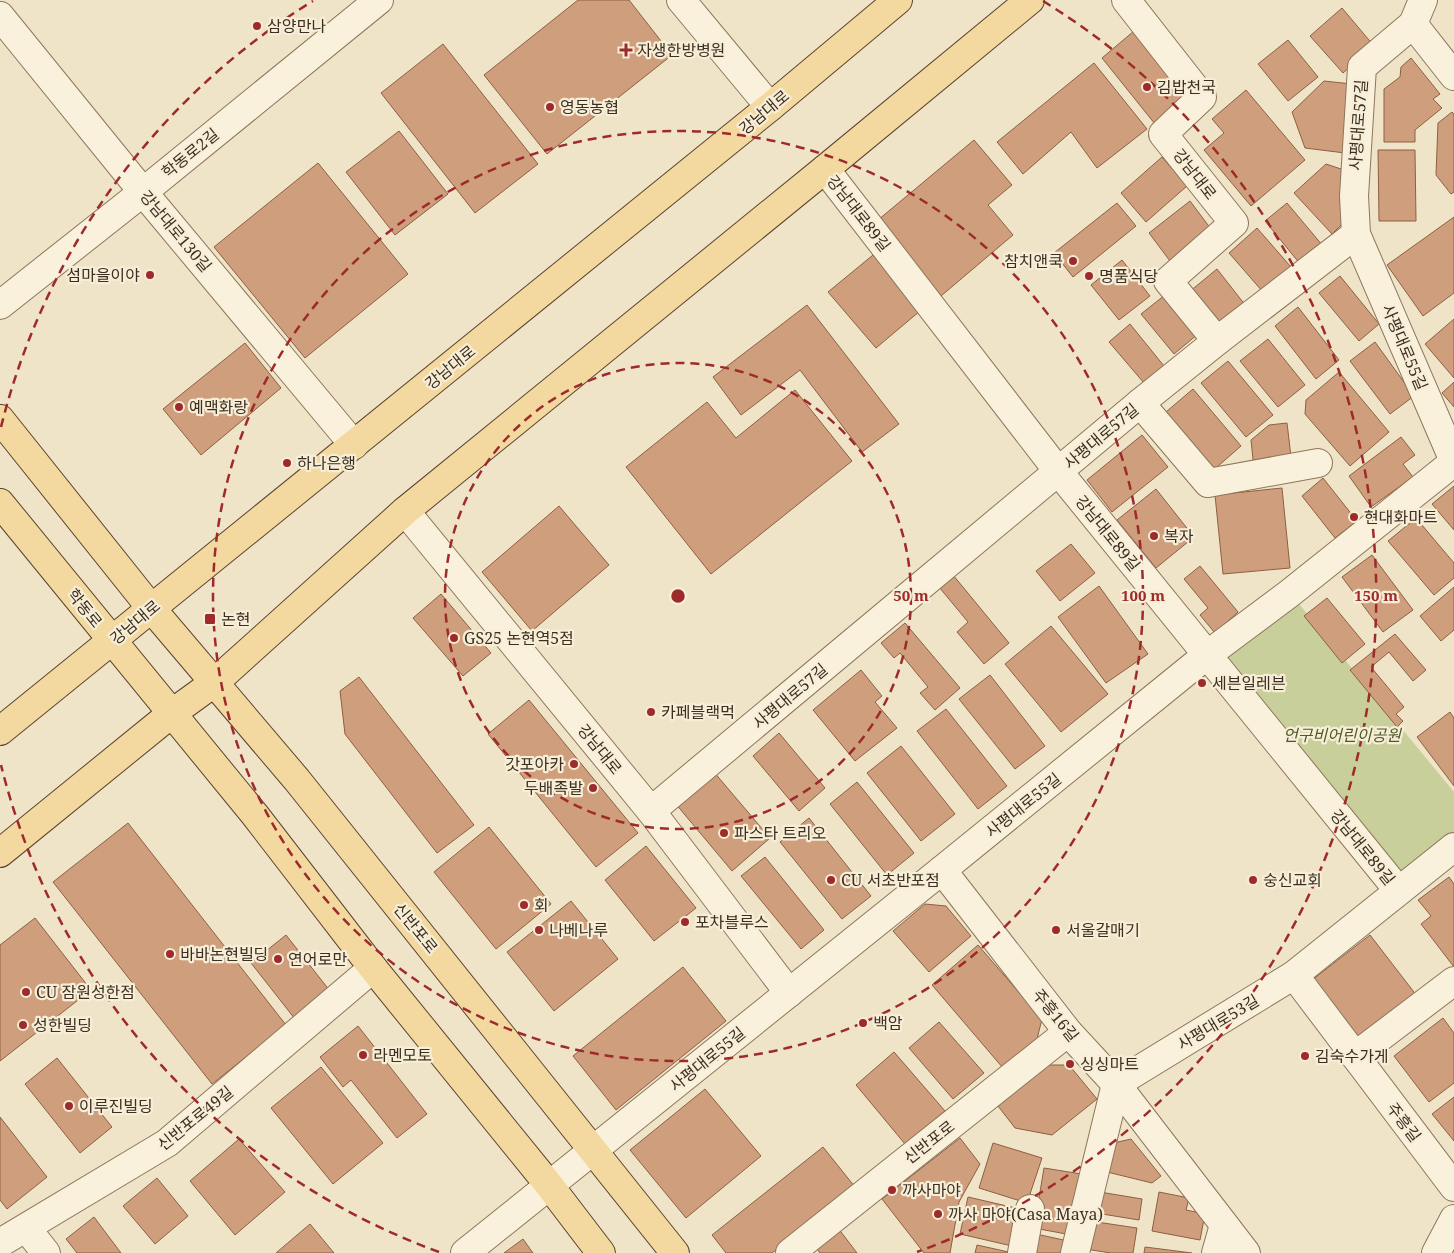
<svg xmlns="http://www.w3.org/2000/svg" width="1454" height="1253" viewBox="0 0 1454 1253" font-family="'Noto Serif','Noto Sans KR',serif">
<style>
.green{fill:#c9cf9b}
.building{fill:#cf9f7d;stroke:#8d5f41}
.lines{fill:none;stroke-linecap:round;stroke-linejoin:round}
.minor-casing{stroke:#8d765c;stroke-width:30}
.major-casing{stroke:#5b4430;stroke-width:30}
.minor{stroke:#faf1dc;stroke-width:28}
.major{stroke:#f3d9a0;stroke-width:28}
.ring{fill:none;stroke:#9e2a2b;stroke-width:2.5;stroke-dasharray:9 6}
.poi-dot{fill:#9e2a2b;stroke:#f7eed8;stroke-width:2}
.labels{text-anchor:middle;stroke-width:4.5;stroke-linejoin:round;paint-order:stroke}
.poi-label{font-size:16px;fill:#3d2e20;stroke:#f7eed8;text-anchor:start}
.street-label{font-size:16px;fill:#3d2e20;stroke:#f7eed8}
.park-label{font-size:16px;font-style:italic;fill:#4d5a26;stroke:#f7eed8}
.centre{fill:#9e2a2b;stroke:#f7eed8;stroke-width:2.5}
.ring-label{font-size:15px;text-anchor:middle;font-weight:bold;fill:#9e2a2b;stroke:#f7eed8;stroke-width:4.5;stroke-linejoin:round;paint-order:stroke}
</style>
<rect width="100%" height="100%" fill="#f0e4c8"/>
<polygon class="green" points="1290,593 1454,792 1454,848 1406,886 1213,651"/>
<g class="building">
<polygon points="578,0 629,0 672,55 547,154 484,75"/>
<polygon points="1342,8 1374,46 1343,73 1310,36"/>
<polygon points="1134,31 1187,98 1155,124 1102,58"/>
<polygon points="1288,40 1318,77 1288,101 1258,64"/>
<polygon points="443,44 538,164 475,213 381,93"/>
<polygon points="1411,58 1440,94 1433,99 1442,108 1415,130 1415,142 1384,142 1384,89 1400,77 1401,67"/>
<polygon points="1094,63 1147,129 1097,168 1071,132 1023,174 997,142"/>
<polygon points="1324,81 1352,84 1345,153 1305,148 1292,112"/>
<polygon points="1246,90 1305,160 1251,206 1204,150 1224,133 1212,119"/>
<polygon points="1452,112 1454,114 1454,192 1451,194 1436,175 1438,123"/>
<polygon points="399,131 448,194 395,235 346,172"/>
<polygon points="974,140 1012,185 988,205 1013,235 941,296 878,220"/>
<polygon points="1378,150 1415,150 1416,221 1379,221"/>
<polygon points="1162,157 1187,186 1146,222 1121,193"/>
<polygon points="318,163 408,274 305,358 214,247"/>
<polygon points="1326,164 1344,170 1344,222 1332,234 1294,193"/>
<polygon points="1190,201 1214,233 1173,265 1149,233"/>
<polygon points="1117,203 1136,226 1073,277 1054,253"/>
<polygon points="1287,203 1323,246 1301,265 1265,221"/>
<polygon points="1454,217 1454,293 1423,316 1387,265"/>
<polygon points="1257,228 1291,267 1263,292 1229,253"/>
<polygon points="873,255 920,311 876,348 828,292"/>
<polygon points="1122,260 1150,296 1119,320 1091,285"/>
<polygon points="1217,269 1246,306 1218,329 1189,292"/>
<polygon points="1340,276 1379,324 1359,341 1319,293"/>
<polygon points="1165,295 1198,334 1174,354 1141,314"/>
<polygon points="807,305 899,424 862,452 800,370 741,415 713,377"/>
<polygon points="1298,307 1339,360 1316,379 1275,326"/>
<polygon points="1454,319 1454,378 1425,344"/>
<polygon points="1130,324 1164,366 1144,383 1109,342"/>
<polygon points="1268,339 1305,385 1278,407 1240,361"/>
<polygon points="1375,342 1414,396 1390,414 1350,361"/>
<polygon points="245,343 281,388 201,455 163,409"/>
<polygon points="1228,361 1273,415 1246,437 1201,383"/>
<polygon points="1339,372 1389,432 1350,466 1305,414 1306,400"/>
<polygon points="1454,382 1454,407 1442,393"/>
<polygon points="1193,389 1241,446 1209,474 1160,417"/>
<polygon points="795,390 852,461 711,574 626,467 707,402 736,438"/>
<polygon points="1287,423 1292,465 1254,469 1251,440 1269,425"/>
<polygon points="1142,435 1168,467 1112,512 1087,480"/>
<polygon points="1401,437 1415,455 1403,464 1413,477 1371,507 1349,476"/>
<polygon points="1323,478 1357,521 1335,538 1302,496"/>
<polygon points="1454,486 1454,530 1432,504"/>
<polygon points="1282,488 1290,568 1223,574 1215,495"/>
<polygon points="1156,489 1194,537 1156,568 1117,520"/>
<polygon points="559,506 609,565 532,631 482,572"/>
<polygon points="1416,518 1454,563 1454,578 1434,595 1388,541"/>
<polygon points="1071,544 1095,573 1060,601 1036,571"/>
<polygon points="1372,555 1413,610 1383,632 1342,577"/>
<polygon points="1200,566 1238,612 1215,633 1200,615 1208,608 1184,579"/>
<polygon points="953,575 1009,643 984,664 957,632 968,622 939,587"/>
<polygon points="1099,586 1148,654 1106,683 1058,617"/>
<polygon points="1454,587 1454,630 1441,641 1420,616"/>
<polygon points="441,594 491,653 463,676 413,618"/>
<polygon points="1327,598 1365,644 1342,663 1304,616"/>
<polygon points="905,623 960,688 935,710 920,693 928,687 900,653 894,658 881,643"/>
<polygon points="1051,626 1108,694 1061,732 1005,664"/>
<polygon points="1395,634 1426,670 1413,681 1389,652 1371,667 1404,707 1396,714 1403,721 1397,727 1350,670"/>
<polygon points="861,670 882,696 875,702 897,728 855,761 813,710"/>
<polygon points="990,675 1045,746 1015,769 959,699"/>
<polygon points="359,677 474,825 437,853 345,734 340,691"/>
<polygon points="529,700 638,833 596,867 488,734"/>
<polygon points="946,709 1007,786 978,809 917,731"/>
<polygon points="1450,712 1454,718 1454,786 1417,737"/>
<polygon points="779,733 825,788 799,811 753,756"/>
<polygon points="901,746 955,814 921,841 867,773"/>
<polygon points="713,771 770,838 732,871 675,803"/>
<polygon points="857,782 914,853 887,875 830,804"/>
<polygon points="809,818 871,896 842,919 780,842"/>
<polygon points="128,823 286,1025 212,1084 53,882"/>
<polygon points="489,827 551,904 496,949 434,872"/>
<polygon points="646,846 696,908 654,941 605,880"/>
<polygon points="765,857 824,930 801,949 741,876"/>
<polygon points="1449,877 1454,884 1454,967 1421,924 1431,916 1418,900"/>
<polygon points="571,901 618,959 554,1011 507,952"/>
<polygon points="925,904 946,906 971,936 929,972 893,931"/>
<polygon points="35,918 91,990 0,1061 0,945"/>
<polygon points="286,935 330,991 295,1019 251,963"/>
<polygon points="1370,935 1417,996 1359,1041 1312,980"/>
<polygon points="978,945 1042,1019 1037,1039 1003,1068 932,985"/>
<polygon points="683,967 726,1021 616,1110 573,1056"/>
<polygon points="1443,1018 1454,1033 1454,1083 1429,1102 1394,1056"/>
<polygon points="939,1022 984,1073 953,1099 909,1048"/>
<polygon points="358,1026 427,1114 397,1138 351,1080 343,1087 320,1057"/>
<polygon points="894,1052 945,1111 905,1144 856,1085"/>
<polygon points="57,1058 112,1127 80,1153 25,1084"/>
<polygon points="1049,1065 1069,1065 1097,1099 1052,1135 1015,1128 998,1106"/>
<polygon points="321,1067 383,1143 333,1184 271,1108"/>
<polygon points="705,1089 761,1156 686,1218 630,1150"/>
<polygon points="1454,1097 1454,1141 1432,1114"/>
<polygon points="0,1117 47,1177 7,1209 0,1200"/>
<polygon points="960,1138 980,1164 959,1202 950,1253 924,1253 882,1199"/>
<polygon points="239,1139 285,1192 235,1235 190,1181"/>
<polygon points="1131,1139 1161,1176 1152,1183 1103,1171 1109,1144"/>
<polygon points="993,1143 1042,1158 1027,1203 979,1188"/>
<polygon points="823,1147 855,1187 772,1253 726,1253 712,1235"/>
<polygon points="1044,1168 1088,1175 1077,1236 1034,1228"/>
<polygon points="157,1178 188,1216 155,1244 123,1206"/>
<polygon points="1100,1192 1142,1199 1139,1220 1096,1213"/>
<polygon points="1159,1192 1189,1198 1186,1210 1205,1214 1200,1240 1152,1231"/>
<polygon points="968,1197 1020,1209 1012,1246 960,1234"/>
<polygon points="94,1217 121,1253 77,1253 66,1239"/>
<polygon points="1090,1221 1137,1228 1133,1253 1111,1253 1085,1249"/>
<polygon points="310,1224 334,1253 276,1253"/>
<polygon points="838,1228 857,1253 820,1253 815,1246"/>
<polygon points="1036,1234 1068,1241 1066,1253 1031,1253"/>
<polygon points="523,1239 533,1253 504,1253"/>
<polygon points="977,1245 1013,1253 975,1253"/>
<polygon points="1145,1247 1192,1253 1144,1253"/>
</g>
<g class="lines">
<defs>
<g id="minor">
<polyline points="681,0 770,107"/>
<polyline points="1126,0 1202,97 1163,134 1234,223 1168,281 1217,341"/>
<polyline points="1423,0 1413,24 1362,67 1354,196 1356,234 1454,461"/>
<polyline points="0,16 143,192 354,445"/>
<polyline points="1413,24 1454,76"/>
<polyline points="825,169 1058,471 1398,890"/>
<polyline points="0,305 143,192 379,0"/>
<polyline points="1140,403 1208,483 1318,463"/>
<polyline points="405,511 651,811 789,993"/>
<polyline points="651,811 1140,403 1217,341 1356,234"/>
<polyline points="942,870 1068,1032 1116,1084 1246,1253"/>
<polyline points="1294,975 1454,1187"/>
<polyline points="1355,1056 1454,981"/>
<polyline points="27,1229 46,1253"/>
<polyline points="0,1243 167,1143 373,968"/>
<polyline points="465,1253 942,870 1207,655 1290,593 1454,462"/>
<polyline points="790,1253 1068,1032"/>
<polyline points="1022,1253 1030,1209"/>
<polyline points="1075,1253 1116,1084 1294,975 1454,847"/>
<polyline points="1216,1253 1224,1225"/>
<polyline points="1436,1253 1454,1219"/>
</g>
<g id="major">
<polyline points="0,419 151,608 297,780 675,1253"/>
<polyline points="0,503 255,815 373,968 549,1185 601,1253"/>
<polyline points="0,731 770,107 898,0"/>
<polyline points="0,853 171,714 215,682 405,511 825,169 1030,0"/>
</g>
</defs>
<use href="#minor" class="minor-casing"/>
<use href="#major" class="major-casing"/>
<use href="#minor" class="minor"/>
<use href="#major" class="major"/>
</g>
<g class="ring">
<circle cx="678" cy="596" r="233"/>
<circle cx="678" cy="596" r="465"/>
<path d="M439 1252A698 698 0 0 1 1 765M1 427A698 698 0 0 1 313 1M1043 1A698 698 0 0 1 917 1252"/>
</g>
<g class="poi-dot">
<circle cx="257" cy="26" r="5"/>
<path d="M623.5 42.5h5v5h5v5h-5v5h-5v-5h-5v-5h5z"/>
<circle cx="1147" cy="87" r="5"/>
<circle cx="550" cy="107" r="5"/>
<circle cx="1073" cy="261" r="5"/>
<circle cx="150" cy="275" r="5"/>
<circle cx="1089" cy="276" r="5"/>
<circle cx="179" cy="407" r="5"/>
<circle cx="287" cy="463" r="5"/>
<circle cx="1354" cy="517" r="5"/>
<circle cx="1154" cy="536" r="5"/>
<rect x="204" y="613" width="12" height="12" rx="2.5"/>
<circle cx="454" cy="638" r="5"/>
<circle cx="1202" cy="683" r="5"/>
<circle cx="651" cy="712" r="5"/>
<circle cx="574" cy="764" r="5"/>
<circle cx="593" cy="788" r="5"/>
<circle cx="724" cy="833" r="5"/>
<circle cx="831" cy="880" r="5"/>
<circle cx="1253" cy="880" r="5"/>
<circle cx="524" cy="905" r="5"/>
<circle cx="685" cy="922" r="5"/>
<circle cx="539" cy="930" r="5"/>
<circle cx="1056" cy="930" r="5"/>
<circle cx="170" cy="954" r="5"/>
<circle cx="278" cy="959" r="5"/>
<circle cx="26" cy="992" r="5"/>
<circle cx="863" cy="1023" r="5"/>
<circle cx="23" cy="1025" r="5"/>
<circle cx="363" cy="1055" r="5"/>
<circle cx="1305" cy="1056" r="5"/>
<circle cx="1070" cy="1064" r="5"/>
<circle cx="69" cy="1106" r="5"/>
<circle cx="892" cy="1190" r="5"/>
<circle cx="938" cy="1214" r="5"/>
</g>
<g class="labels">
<g class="poi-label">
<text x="267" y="32">삼양만나</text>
<text x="637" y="56">자생한방병원</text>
<text x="1157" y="93">김밥천국</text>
<text x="560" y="113">영동농협</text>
<text x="1063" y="267" text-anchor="end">참치앤쿡</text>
<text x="140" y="281" text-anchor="end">섬마을이야</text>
<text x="1099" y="282">명품식당</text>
<text x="189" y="413">예맥화랑</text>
<text x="297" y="469">하나은행</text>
<text x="1364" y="523">현대화마트</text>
<text x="1164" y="542">복자</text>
<text x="221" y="625">논현</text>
<text x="464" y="644">GS25 논현역5점</text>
<text x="1212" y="689">세븐일레븐</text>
<text x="661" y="718">카페블랙먹</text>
<text x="564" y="770" text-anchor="end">갓포아카</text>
<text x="583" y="794" text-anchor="end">두배족발</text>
<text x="734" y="839">파스타 트리오</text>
<text x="841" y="886">CU 서초반포점</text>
<text x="1263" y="886">숭신교회</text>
<text x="534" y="911">회</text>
<text x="695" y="928">포차블루스</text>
<text x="549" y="936">나베나루</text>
<text x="1066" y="936">서울갈매기</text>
<text x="180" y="960">바바논현빌딩</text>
<text x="288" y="965">연어로만</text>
<text x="36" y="998">CU 잠원성한점</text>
<text x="873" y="1029">백암</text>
<text x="33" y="1031">성한빌딩</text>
<text x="373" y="1061">라멘모토</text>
<text x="1315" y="1062">김숙수가게</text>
<text x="1080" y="1070">싱싱마트</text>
<text x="79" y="1112">이루진빌딩</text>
<text x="902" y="1196">까사마야</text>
<text x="948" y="1220">까사 마야(Casa Maya)</text>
</g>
<g class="street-label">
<text transform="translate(764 112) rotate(-40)" y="6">강남대로</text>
<text transform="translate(1358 125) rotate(-86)" y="6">사평대로57길</text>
<text transform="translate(190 153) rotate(-39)" y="6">학동로2길</text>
<text transform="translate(1195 174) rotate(52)" y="6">강남대로</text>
<text transform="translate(859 213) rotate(52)" y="6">강남대로89길</text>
<text transform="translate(176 231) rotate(50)" y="6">강남대로130길</text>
<text transform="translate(1405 347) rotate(67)" y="6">사평대로55길</text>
<text transform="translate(450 367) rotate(-39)" y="6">강남대로</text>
<text transform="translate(1101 436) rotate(-40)" y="6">사평대로57길</text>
<text transform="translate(1108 533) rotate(51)" y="6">강남대로89길</text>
<text transform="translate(85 608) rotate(51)" y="6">학동로</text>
<text transform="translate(135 622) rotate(-40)" y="6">강남대로</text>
<text transform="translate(790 696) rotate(-40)" y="6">사평대로57길</text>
<text transform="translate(600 749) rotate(51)" y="6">강남대로</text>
<text transform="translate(1023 805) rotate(-39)" y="6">사평대로55길</text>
<text transform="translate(1363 847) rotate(51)" y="6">강남대로89길</text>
<text transform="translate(416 928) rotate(51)" y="6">신반포로</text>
<text transform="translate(1056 1015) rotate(51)" y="6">주흥16길</text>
<text transform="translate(1218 1022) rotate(-31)" y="6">사평대로53길</text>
<text transform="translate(707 1059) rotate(-39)" y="6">사평대로55길</text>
<text transform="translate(195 1118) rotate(-39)" y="6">신반포로49길</text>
<text transform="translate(1404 1122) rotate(53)" y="6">주흥길</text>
<text transform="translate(929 1142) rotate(-38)" y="6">신반포로</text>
</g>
<g class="park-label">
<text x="1342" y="741">언구비어린이공원</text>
</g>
</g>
<circle cx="678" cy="596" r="8" class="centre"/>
<g class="ring-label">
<text x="911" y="601">50 m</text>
<text x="1143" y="601">100 m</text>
<text x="1376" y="601">150 m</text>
</g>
</svg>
